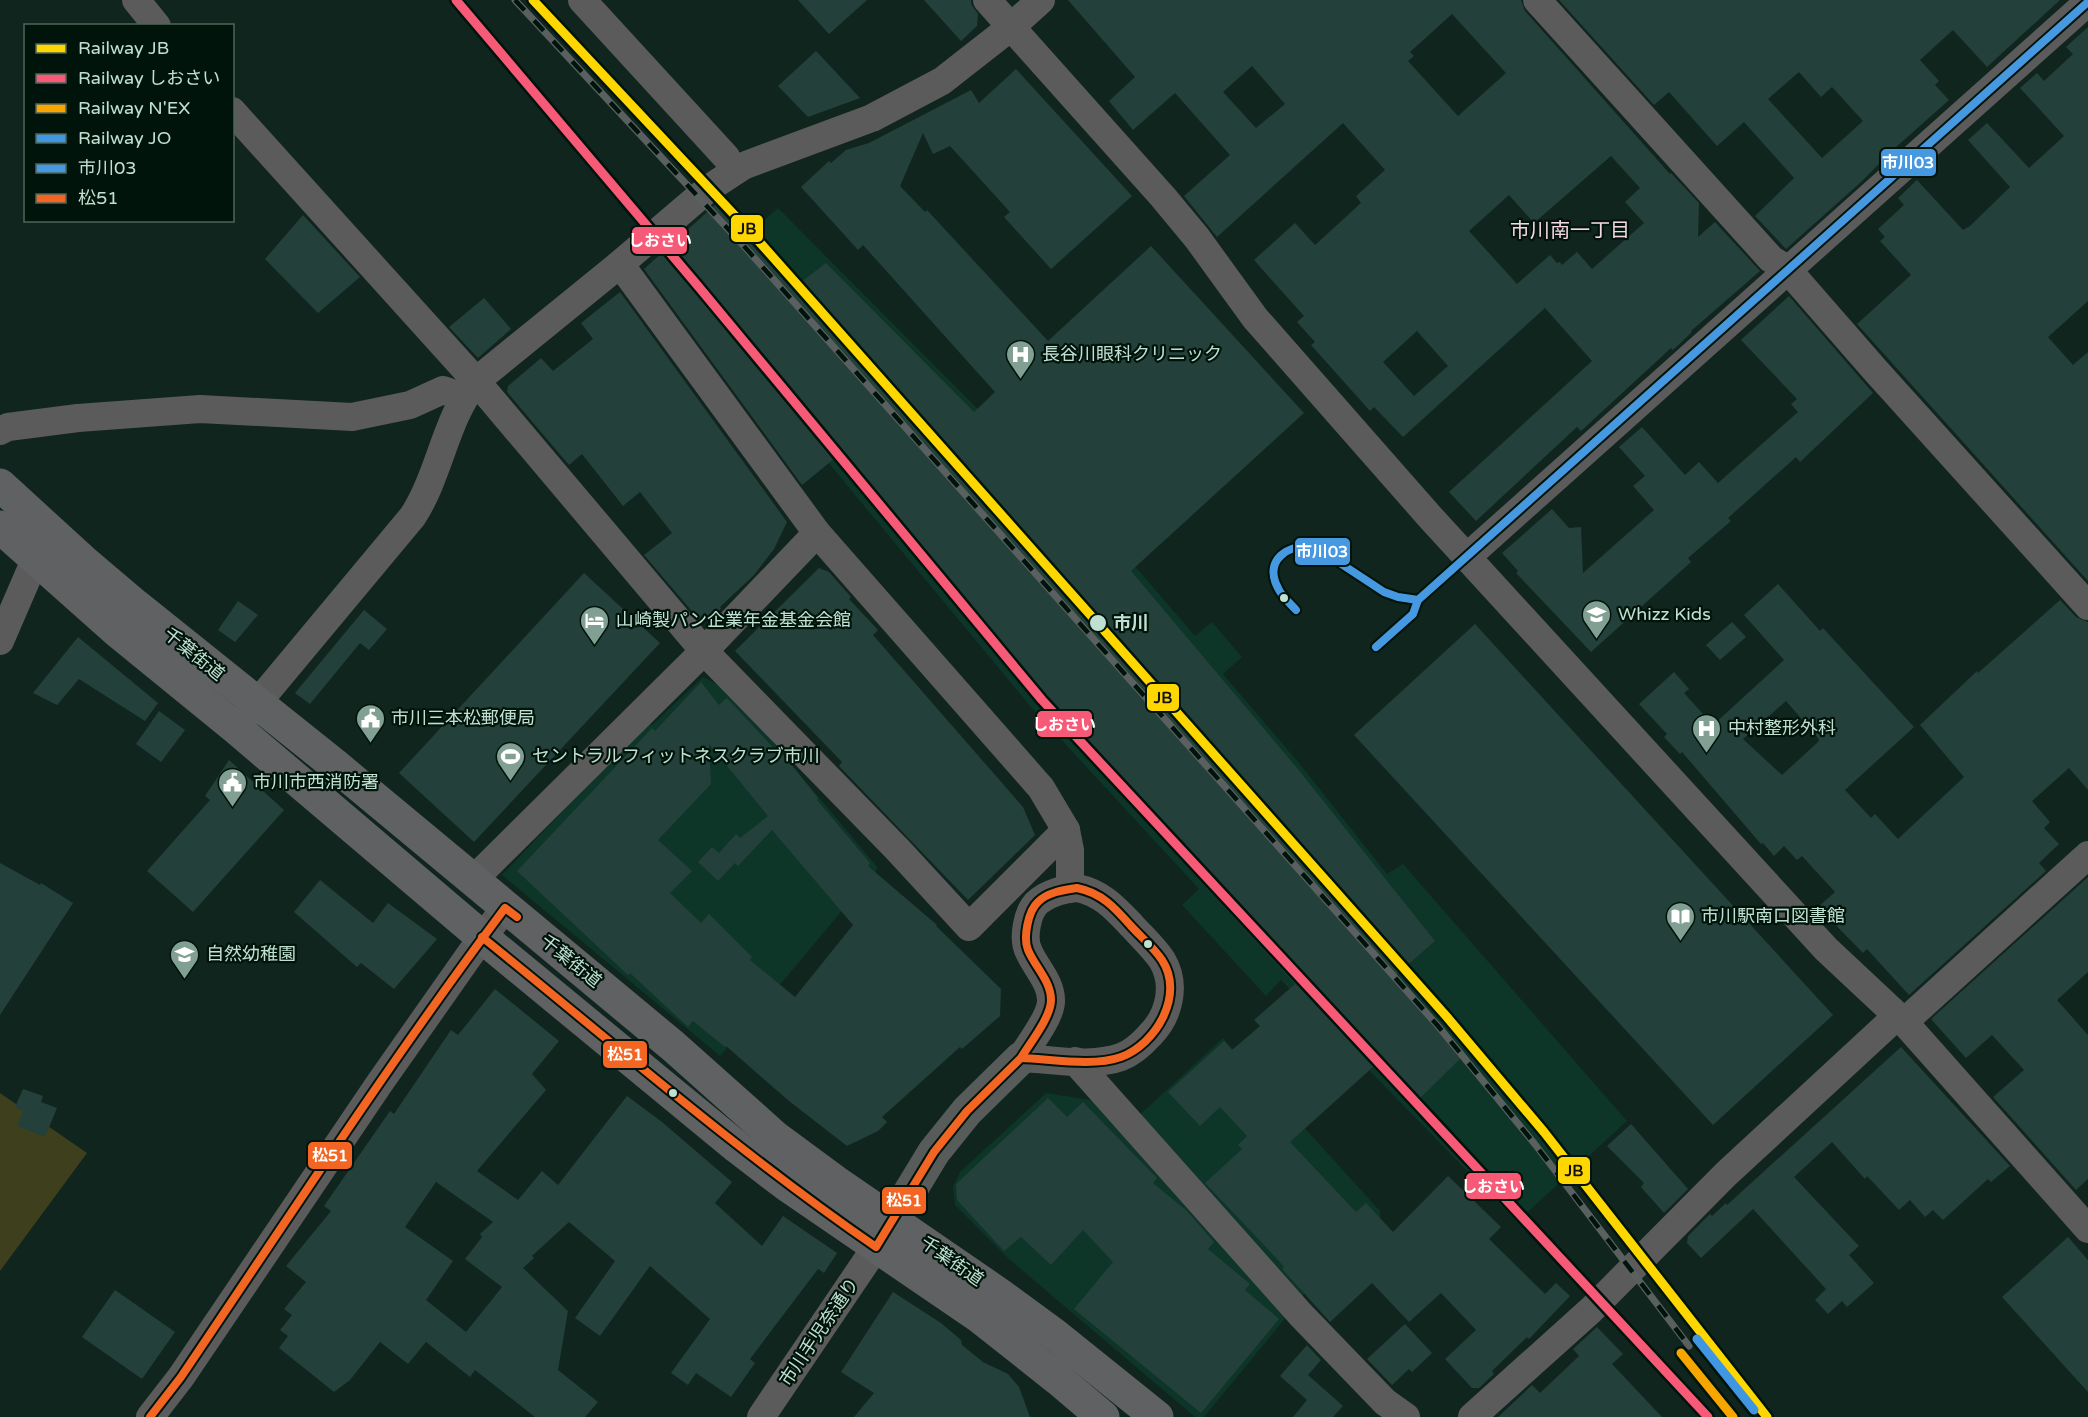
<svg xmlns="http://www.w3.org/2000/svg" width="2088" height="1417" viewBox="0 0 2088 1417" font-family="'Varela Round','Noto Sans JP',sans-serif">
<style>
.built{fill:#0d3528}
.green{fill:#3e3f1c}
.building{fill:#24403a;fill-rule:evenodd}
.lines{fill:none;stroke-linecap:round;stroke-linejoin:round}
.minor{stroke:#5c5b5c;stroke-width:28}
.major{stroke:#575c5b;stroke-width:33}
.highway{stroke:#5f6162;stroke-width:33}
.rail-casing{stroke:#59605f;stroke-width:7}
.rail{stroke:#00140b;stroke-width:4.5;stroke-dasharray:14;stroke-linecap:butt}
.bus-1-casing{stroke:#00140b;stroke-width:12}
.bus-2-casing{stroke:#00140b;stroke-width:12}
.bus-1{stroke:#4699e1;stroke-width:8}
.bus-2{stroke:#f26522;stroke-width:8}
.rail-1-casing{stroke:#00140b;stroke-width:14}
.rail-2-casing{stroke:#00140b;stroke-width:14}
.rail-3-casing{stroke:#00140b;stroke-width:14}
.rail-4-casing{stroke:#00140b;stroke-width:14}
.rail-1{stroke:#ffd700;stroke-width:9}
.rail-2{stroke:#f75a77;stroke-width:9}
.rail-3{stroke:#f7a600;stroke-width:9}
.rail-4{stroke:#4096e0;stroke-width:9}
.bus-dot{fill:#c0e1d2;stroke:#00140b;stroke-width:2}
.labels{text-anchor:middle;stroke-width:4.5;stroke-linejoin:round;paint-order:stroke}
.poi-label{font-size:18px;fill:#c0e1d2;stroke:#00140b;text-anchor:start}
.stop-label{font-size:18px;font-weight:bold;fill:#c0e1d2;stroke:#00140b;text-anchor:start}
.street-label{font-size:18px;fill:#c0e1d2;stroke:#00140b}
.neighbourhood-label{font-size:20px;fill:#f5d6e5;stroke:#00140b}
.line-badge{stroke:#00140b;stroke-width:2}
.badge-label{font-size:16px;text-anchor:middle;font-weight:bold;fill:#fff}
.pale-badge-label{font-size:16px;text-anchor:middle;font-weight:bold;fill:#111}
</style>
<rect width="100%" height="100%" fill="#10251e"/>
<g class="built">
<polygon points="778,208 1141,573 1195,636 1212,622 1242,657 1223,674 1299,763 1387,874 1403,864 1627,1121 1517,1222 1281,980 1266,996 1182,905 1199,889 1031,707 836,472 690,286"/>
<polygon points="703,677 731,692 878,868 720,1056 502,875 647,722 652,725"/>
<polygon points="1223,1038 1380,1211 1380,1220 1298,1300 1135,1119"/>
<polygon points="1046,1093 1091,1100 1288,1315 1204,1417 1195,1417 1010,1260 955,1205 953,1187 960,1172"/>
</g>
<polygon class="green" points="0,1093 87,1153 0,1271"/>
<g class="building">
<polygon points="798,0 867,0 829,34"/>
<polygon points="924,0 971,0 971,4 978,14 977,26 961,41"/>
<path d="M1068,0h453l4,11 145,163 1,-1 28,30 -1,34 17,-15 45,49 -69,60 1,1 -19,18 -2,-2 -90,83 -4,-4 -101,94 -27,-29 143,-131 -47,-53 -142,129 -29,-30 -4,4 -59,-66 4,-3 -18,-20 7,-6 -50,-56 41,-37 20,22 46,-42 -5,-7 29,-26 -42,-47 -126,114 -33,-41 46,-41 -55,-62 -42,37 -24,-29 26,-24zM1452,14l54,59 -48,43 -50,-55 6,-5 -4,-4zM1252,66l33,38 -29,24 -33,-36zM1611,156l29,32 -15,14 19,21 -52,46 -15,-17 -15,13 -2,-3 -3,1 -7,-8 -33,29 -48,-53 40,-36 25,28zM1417,331l31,35 -34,30 -31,-34z"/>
<path d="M1559,0h501l-73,67 -34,-37 -33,30 19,21 -4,4 14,15 -54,48 -34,34 -75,67 -31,-33 39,-38 -50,-56 -27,24 -48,-54 -15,13zM1799,72l22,25 11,-10 31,34 -41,37 -54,-59z"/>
<polygon points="2088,27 2088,301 2048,337 2073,365 2088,352 2088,581 1857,324 1911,275 1880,241 1885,237 1878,229 1904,205 1898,198 1917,180 1963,230 1970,226 2010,187 1968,140 1987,123 2029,168 2064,136 2020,88 2037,73 2044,81 2073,54 2066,47"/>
<polygon points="816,51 860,98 808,117 778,86"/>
<polygon points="1016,69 1132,196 1051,269 1004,217 1010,212 950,146 933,154 923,133 900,186 925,212 927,210 1048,341 1151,246 1304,413 1131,571 1297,768 1435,941 1397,974 1465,1054 1411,1107 1373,1067 1290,1142 1356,1212 1366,1203 1393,1232 1448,1176 1501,1227 1489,1239 1545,1294 1556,1283 1570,1296 1529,1339 1527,1337 1492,1371 1494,1374 1479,1388 1472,1388 1445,1359 1476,1330 1441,1293 1409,1322 1372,1283 1330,1322 1282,1269 1284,1267 1279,1261 1205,1183 1242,1149 1238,1145 1247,1136 1220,1107 1200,1126 1168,1092 1224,1041 1232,1050 1260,1026 1254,1020 1295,984 1037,704 834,459 802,485 644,269 715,205 792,289 826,263 974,412 995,392 863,245 858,250 801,187 829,161 831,163 846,150 869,143 971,90 979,103"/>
<polygon points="303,215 360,277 318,313 265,259"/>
<polygon points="620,292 787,522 774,549 754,575 720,607 721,609 702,623 644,555 672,533 640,492 623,506 582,454 569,465 507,392 508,386 541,358 553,371 593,339 581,323"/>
<polygon points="1789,296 1873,393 1800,462 1796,457 1728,518 1731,521 1688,558 1691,562 1591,652 1516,573 1518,571 1502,553 1552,509 1569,528 1581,527 1583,573 1654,510 1633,486 1645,476 1619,447 1642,427 1685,475 1699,462 1718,483 1798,412 1791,404 1797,399 1741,340"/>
<polygon points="484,298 511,329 478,358 449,327"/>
<polygon points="819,568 829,572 851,597 849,599 878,630 873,635 1023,807 1035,835 968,900 839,766 842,762 735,651"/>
<polygon points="584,573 660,643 474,842 399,773"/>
<path d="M1778,584l42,47 3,-3 91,99 -69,63 26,28 4,-4 23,25 66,-62 -44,-52 57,-54 1,2 82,-73 16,17 12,5v168l-19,-22 -37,33 18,21 -6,6 15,16 -20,19 7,8 -137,124 -42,-46 -4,4 -45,-46 17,-15 -33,-36 -5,4 -13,-14 -10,10 -11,-13 -2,1 -79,-92 -2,2 -16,-17 3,-3 -28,-30 35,-32 15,17 -5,4 29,32 71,-65 -40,-45zM1786,701l33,38 -1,3 -36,33 -39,-36z"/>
<polygon points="238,601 258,615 235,642 218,630"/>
<polygon points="364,610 387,629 369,650 360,643 310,704 295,693"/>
<polygon points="1732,622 1746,637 1720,660 1706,645"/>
<polygon points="1475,624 1833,1015 1713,1125 1354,735"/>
<polygon points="78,637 158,703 145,721 79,679 57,705 33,693"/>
<path d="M701,682l18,23 8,-7 53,57 2,-1 8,9 28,35 -1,2 53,63 -2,3 69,59 -1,1 65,63 -1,27 -38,33 -2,-2 -78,70 5,5 -9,9 -31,15 -58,-45 -63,-55 -1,1 -32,-26 -5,6 -58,-54 -2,2 -111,-104 135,-143 3,3zM709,744l59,72 -28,22 -4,-4 -17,19 -7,-6 -14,15 20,19 17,-18 3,3 34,-36 81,95 -58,72 -45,-37 2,-3 -43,-43 -8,9 -31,-30 22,-22 -34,-31 53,-56z"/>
<polygon points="159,711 185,730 161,762 136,744"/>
<polygon points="229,760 284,810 193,912 147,871 210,800 205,796"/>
<polygon points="0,863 40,885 41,883 73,903 0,1015"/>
<polygon points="2088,877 2088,972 2057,1000 2088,1035 2088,1179 2076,1190 1993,1097 2024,1070 1992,1035 1966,1058 1931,1019"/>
<polygon points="320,880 373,923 388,903 437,939 394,989 361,963 357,967 294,912"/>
<path d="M495,989l64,52 -27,33 14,16 -69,81 41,29 24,-29 16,14 69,-89 35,26 70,60 -17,21 47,43 21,-30 54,37 -13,20 -6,-4 -68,90 5,4 -24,34 -35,-24 -8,12 -17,-12 39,-54 -60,-53 -50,70 -25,-18 40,-57 -46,-39 -37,34 2,2 -11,10 45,43 -10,59 40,32 -13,15h-50l-60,-47 -5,7 -44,-35 -18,22 -28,-22 -30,38 -16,12 -55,-44 9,-12 -8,-6 12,-15 -8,-6 22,-27 -20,-16 45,-55 -7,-5 66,-95 4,3 57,-84 7,5zM436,1182l57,40 -13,12 2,3 -17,22 37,28 -36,45 -40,-32 27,-39 -48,-34z"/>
<polygon points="1901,1047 2010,1166 1991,1182 1988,1179 1943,1220 1933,1210 1925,1217 1910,1200 1899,1210 1867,1176 1865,1179 1832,1142 1794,1177 1859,1246 1849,1255 1874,1283 1847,1307 1842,1301 1828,1314 1815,1300 1826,1289 1753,1209 1701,1258 1687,1243 1688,1236 1710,1214 1712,1216 1726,1203 1727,1205"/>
<polygon points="23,1089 43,1096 41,1102 57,1108 45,1137 17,1126 23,1111 15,1107"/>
<polygon points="1048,1098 1067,1117 1083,1102 1157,1178 1153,1183 1187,1211 1214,1242 1208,1249 1250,1284 1245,1290 1279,1319 1201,1413 1074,1309 1113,1262 1083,1230 1051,1265 1021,1237 1004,1251 957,1200 956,1184"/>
<polygon points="1631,1124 1688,1189 1664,1213 1641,1187 1644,1183 1607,1146"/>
<polygon points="2068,1237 2088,1260 2088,1392 2002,1297"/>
<polygon points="115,1290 175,1332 142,1379 82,1337"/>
<polygon points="893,1292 941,1323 961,1340 962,1345 983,1362 1008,1374 1019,1387 1030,1417 854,1417 874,1393 841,1372"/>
<polygon points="1405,1324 1432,1353 1412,1372 1409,1369 1392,1385 1367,1359"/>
<polygon points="1597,1327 1623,1354 1612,1364 1662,1417 1498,1417 1532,1385 1540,1393 1579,1356 1573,1349"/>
<polygon points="1307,1345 1321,1360 1308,1375 1343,1406 1333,1417 1293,1417 1307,1400 1280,1376"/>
</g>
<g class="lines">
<g class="minor">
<polyline points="136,0 157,26"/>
<polyline points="582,0 726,157"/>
<polyline points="987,0 1163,197 1197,238 1255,318 1430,517 1826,949 1904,1022 2088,1229"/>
<polyline points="1537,0 1771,259 1787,269 1876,371 2088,606"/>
<polyline points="232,111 476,381 704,651 898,850 969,927 1066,830"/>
<polyline points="620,264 817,533 1041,788 1066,830 1070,850 1070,888"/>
<polyline points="0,431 8,427 78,418 200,409 352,417 410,405 443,390 463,397"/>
<polyline points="1467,557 2088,2"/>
<polyline points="0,641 35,560"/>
<path d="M243,720l170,-204c27,-42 32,-96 63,-135l144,-117 88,-75 35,-23 129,-48 70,-37 69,-54 30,-27"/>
<polyline points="473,880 704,651 817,533"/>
<path d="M1077,888c25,5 38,20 55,38 10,11 22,22 30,34 15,25 7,56 -12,75 -8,9 -18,18 -29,22 -31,11 -68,2 -100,1 9,-15 29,-40 30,-56 1,-19 -15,-34 -22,-50 -7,-13 -2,-42 10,-51 12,-9 24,-12 38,-13z"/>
<polyline points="1904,1022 2088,855"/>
<polyline points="1075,1061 1301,1315 1385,1402 1406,1417"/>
<polyline points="150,1417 181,1377 379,1084 471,953 505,908"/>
<polyline points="761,1417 876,1247"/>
<polyline points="1472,1417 1591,1310 1726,1174 1897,1016"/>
</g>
<polyline class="major" points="877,1246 934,1152 967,1111 1021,1058"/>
<g class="highway">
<polyline points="0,485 82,560 135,605 336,766 673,1046 775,1137 836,1182 999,1294 1055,1335 1157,1417"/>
<polyline points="0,527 117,631 236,728 482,937 737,1147 788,1186 981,1318 1058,1379 1103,1417"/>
</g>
<defs>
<polyline id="rail" points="515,0 743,245 1438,1026 1534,1143 1689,1346"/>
</defs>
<use href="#rail" class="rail-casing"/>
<use href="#rail" class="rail"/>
<defs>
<g id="bus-1">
<path d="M1296,610c-6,-7 -14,-13 -18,-22 -15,-28 10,-44 36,-42l70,46 14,5 20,3"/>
<polyline points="1376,647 1413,614 1418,600 2088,2"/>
</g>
<g id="bus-2">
<path d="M1077,888c25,5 38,20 54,38 10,11 23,22 31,34 23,35 -6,84 -41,97 -28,10 -70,2 -100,1 9,-15 30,-41 30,-58 0,-19 -16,-33 -23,-50 -5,-12 0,-39 10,-48 10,-10 26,-12 39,-14z"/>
<path d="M482,937c130,105 256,215 394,310l58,-95 33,-41 54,-53"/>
<path d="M150,1417l31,-40c106,-157 210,-317 324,-469l12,9"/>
</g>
</defs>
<use href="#bus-1" class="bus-1-casing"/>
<use href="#bus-2" class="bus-2-casing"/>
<use href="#bus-1" class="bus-1"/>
<use href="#bus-2" class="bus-2"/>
<defs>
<polyline id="rail-1" points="533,0 755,237 1447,1017 1544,1132 1767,1417"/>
<polyline id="rail-2" points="456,0 698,286 1042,700 1708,1417"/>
<polyline id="rail-3" points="1681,1353 1733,1417"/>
<polyline id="rail-4" points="1697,1339 1754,1410"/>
</defs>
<use href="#rail-1" class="rail-1-casing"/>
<use href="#rail-2" class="rail-2-casing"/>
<use href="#rail-3" class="rail-3-casing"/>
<use href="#rail-4" class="rail-4-casing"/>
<use href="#rail-1" class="rail-1"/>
<use href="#rail-2" class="rail-2"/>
<use href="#rail-3" class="rail-3"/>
<use href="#rail-4" class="rail-4"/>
</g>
<defs>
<symbol id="hospital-pin" viewBox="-11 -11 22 30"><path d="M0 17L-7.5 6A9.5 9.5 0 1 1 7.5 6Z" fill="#829f93" stroke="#00140b"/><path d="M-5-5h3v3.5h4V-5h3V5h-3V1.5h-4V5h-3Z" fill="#fff"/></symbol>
<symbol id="school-pin" viewBox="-11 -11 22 30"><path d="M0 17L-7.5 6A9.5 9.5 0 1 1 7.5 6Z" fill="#829f93" stroke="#00140b"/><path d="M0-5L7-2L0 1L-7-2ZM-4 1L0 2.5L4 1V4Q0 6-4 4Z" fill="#fff"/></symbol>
<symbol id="hotel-pin" viewBox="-11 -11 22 30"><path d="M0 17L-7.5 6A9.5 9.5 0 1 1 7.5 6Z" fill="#829f93" stroke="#00140b"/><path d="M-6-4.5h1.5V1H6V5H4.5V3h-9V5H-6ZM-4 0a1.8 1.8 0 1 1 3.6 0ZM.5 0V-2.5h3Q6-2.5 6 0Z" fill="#fff"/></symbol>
<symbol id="civic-pin" viewBox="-11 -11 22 30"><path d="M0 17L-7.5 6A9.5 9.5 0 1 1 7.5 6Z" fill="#829f93" stroke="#00140b"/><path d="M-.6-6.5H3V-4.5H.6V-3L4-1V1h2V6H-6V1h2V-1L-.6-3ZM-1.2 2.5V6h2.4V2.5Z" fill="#fff"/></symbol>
<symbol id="stadium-pin" viewBox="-11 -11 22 30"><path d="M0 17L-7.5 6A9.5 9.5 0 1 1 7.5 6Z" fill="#829f93" stroke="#00140b"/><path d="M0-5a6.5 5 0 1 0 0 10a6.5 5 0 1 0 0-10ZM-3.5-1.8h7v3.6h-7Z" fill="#fff"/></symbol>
<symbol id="library-pin" viewBox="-11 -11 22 30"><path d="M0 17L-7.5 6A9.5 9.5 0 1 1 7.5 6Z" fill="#829f93" stroke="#00140b"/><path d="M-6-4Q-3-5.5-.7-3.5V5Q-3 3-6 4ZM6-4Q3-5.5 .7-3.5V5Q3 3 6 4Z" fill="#fff"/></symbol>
</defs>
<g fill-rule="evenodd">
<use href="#hospital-pin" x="1004" y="338" width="33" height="45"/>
<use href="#school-pin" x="1580" y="598" width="33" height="45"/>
<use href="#hotel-pin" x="578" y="604" width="33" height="45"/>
<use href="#civic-pin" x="354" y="702" width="33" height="45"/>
<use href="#hospital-pin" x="1690" y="712" width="33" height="45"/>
<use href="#stadium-pin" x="494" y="740" width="33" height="45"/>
<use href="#civic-pin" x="216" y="766" width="33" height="45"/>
<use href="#library-pin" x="1664" y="900" width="33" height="45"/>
<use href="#school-pin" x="168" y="938" width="33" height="45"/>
</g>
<g class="bus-dot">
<circle cx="1284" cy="598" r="5"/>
<circle cx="1098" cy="623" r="9"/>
<circle cx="1148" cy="944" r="5"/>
<circle cx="673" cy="1093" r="5"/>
</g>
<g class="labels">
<g class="poi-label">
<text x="1042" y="360">長谷川眼科クリニック</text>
<text x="1618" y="620">Whizz Kids</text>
<text x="616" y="626">山崎製パン企業年金基金会館</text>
<text x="391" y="724">市川三本松郵便局</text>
<text x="1728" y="734">中村整形外科</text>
<text x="532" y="762">セントラルフィットネスクラブ市川</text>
<text x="253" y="788">市川市西消防署</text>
<text x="1701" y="922">市川駅南口図書館</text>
<text x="206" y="960">自然幼稚園</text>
</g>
<g class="stop-label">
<text x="1113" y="629">市川</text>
</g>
<g class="street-label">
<text transform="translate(194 654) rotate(39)" y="6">千葉街道</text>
<text transform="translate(571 961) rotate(39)" y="6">千葉街道</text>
<text transform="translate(952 1261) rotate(35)" y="6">千葉街道</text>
<text transform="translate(819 1332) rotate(-56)" y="6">市川手児奈通り</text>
</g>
<g class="neighbourhood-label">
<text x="1570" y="237">市川南一丁目</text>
</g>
</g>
<g class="line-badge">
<rect x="1880" y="148" width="57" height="29" rx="6" fill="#4699e1"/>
<rect x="730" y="214" width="34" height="29" rx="6" fill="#ffd700"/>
<rect x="631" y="226" width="57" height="29" rx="6" fill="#f75a77"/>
<rect x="1294" y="537" width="57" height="29" rx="6" fill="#4699e1"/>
<rect x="1146" y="683" width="34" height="29" rx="6" fill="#ffd700"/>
<rect x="1036" y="710" width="57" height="28" rx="6" fill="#f75a77"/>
<rect x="602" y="1040" width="46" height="29" rx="6" fill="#f26522"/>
<rect x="307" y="1141" width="46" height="29" rx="6" fill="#f26522"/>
<rect x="1557" y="1156" width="34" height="29" rx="6" fill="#ffd700"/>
<rect x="1465" y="1172" width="57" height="28" rx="6" fill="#f75a77"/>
<rect x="881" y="1186" width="46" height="29" rx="6" fill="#f26522"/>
</g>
<g class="badge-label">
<text x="1908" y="168">市川03</text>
<text x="660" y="246">しおさい</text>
<text x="1322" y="557">市川03</text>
<text x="1064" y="730">しおさい</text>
<text x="625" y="1060">松51</text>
<text x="330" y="1161">松51</text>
<text x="1493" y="1192">しおさい</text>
<text x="904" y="1206">松51</text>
</g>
<g class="pale-badge-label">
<text x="747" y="234">JB</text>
<text x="1163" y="703">JB</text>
<text x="1574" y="1176">JB</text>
</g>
<rect x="24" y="24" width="210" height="198" fill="#00140b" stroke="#4d665b" stroke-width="1.5"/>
<rect x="36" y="44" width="30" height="9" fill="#ffd700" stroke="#4d665b" stroke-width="1.5"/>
<text x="78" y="54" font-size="18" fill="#c0e1d2">Railway JB</text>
<rect x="36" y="74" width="30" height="9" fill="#f75a77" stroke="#4d665b" stroke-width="1.5"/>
<text x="78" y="84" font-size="18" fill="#c0e1d2">Railway しおさい</text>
<rect x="36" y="104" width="30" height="9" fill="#f7a600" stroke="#4d665b" stroke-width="1.5"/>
<text x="78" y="114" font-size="18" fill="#c0e1d2">Railway N'EX</text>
<rect x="36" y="134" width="30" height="9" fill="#4096e0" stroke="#4d665b" stroke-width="1.5"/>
<text x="78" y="144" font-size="18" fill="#c0e1d2">Railway JO</text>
<rect x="36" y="164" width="30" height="9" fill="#4699e1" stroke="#4d665b" stroke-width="1.5"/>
<text x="78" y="174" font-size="18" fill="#c0e1d2">市川03</text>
<rect x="36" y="194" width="30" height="9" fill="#f26522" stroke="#4d665b" stroke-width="1.5"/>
<text x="78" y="204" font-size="18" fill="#c0e1d2">松51</text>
</svg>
